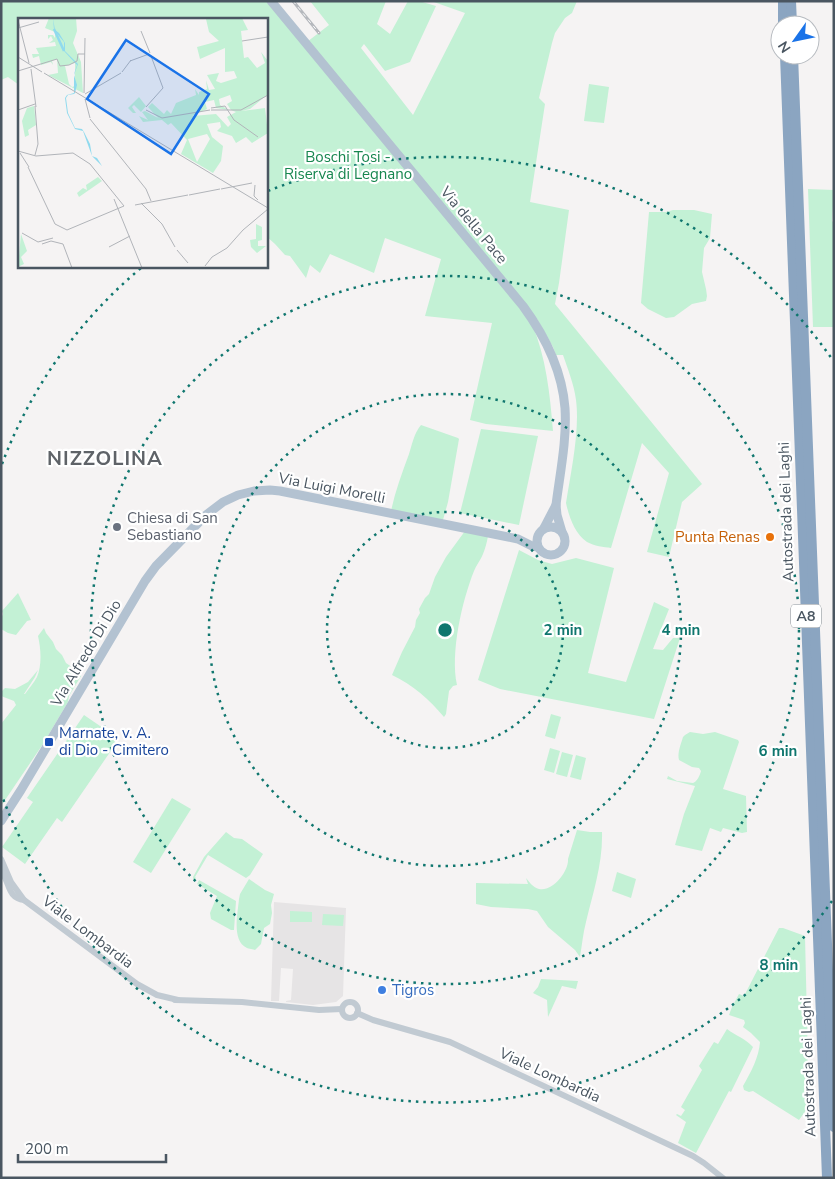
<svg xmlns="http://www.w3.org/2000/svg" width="835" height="1179" viewBox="0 0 835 1179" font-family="'Nunito Sans',sans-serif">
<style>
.education{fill:#e6e4e5}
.green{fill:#c3f1d5}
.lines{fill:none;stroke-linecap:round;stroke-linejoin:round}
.minor{stroke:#c1cad2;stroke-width:6}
.major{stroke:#b3c2d1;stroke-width:9}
.highway{stroke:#8ba5c1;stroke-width:10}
.rail-casing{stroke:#b5b8bd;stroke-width:3}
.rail{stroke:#fff;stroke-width:1;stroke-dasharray:4;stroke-linecap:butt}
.ring{fill:none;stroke:#0f766e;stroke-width:2.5;stroke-dasharray:2.5 5}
.worship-dot{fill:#6b7280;stroke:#fff;stroke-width:2}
.food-dot{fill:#e8710a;stroke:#fff;stroke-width:2}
.transit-dot{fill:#1a4fb4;stroke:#fff;stroke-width:2}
.shop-dot{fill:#3f7fe0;stroke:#fff;stroke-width:2}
.labels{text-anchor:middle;stroke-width:4.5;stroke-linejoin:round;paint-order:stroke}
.shield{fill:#fff;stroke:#808990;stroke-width:1}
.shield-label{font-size:14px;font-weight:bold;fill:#4a5661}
.park-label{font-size:15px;fill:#17864f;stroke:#fff}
.street-label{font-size:15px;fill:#4a5661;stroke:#fff}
.worship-label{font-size:15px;fill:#5b616d;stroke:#fff;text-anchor:start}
.food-label{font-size:15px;fill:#c56008;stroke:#fff;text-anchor:end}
.transit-label{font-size:15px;fill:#164399;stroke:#fff;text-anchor:start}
.shop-label{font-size:15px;fill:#366cbe;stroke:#fff;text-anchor:start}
.district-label{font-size:20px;font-weight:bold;letter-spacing:1px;fill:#5f6368;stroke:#fff}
.inset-river{fill:none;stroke:#90daee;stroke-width:2.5}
.inset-road{fill:none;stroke:#b1b4b9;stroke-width:1}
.view{fill:#1a73e8;fill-opacity:0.15;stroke:#1a73e8;stroke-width:2.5}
.inset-edge{fill:none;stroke:#4a5661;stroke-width:2.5}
.centre{fill:#0f766e;stroke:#fff;stroke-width:2.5}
.ring-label{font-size:15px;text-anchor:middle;font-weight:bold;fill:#0f766e;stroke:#fff;stroke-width:4.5;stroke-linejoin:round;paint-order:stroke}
</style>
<rect width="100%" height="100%" fill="#f5f3f3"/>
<polygon class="education" points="274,902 346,908 343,996 336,1002 313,1005 286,1002 286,1001 291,1000 293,969 281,968 279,1001 271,1001"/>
<g class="green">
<path d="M1,1h265l37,44 26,-20 -19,-24h76l-9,23 13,10 18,-33h11l17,5 -26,56 -25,9 -21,-27 -3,4 52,67 52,-102 -34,-12h146l-5,12 -7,5 -10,15 -3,10 -13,55 6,6 -15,98 39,8 -10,73 -4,21 147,180 -20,18 -13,55 -22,-5 22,-79 -27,-30 -31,105c-7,-1 -17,-2 -24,-6 -12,-8 -18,-25 -21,-39 5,-31 14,-73 10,-103 -2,-16 -8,-30 -13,-45h-7l-3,-8 -16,-28 -5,5c14,33 18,70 21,107l-67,-7 -16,-4 22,-97 -67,-7 16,-57 -56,-21 -11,35 -44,-19 -10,19 -10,-8 -4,13 -16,-22 -5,-1 -10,-11 -9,-8v-217h-247v66l-11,-8 -7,3z"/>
<polygon points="589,84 609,87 604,123 584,121"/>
<polygon points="808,189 834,190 832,221 834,223 834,327 813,327"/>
<polygon points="673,210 694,210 712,214 710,238 704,248 702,272 706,289 707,296 706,301 692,304 674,317 666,318 648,309 641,303 649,212 666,212"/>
<path d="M421,425l37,13 1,1 -11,63 -5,18 -52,-9c4,-19 11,-38 18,-57 3,-9 5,-21 12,-29z"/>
<polygon points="481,429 538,436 519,525 460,513"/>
<path d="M465,531l23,5c-1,6 -3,13 -5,18 -2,6 -7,11 -9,17 -12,30 -24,82 -17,114l-4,1 -4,5 -3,23 -2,3c-15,-18 -31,-32 -52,-42l10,-23 13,-25 1,-7 4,-7 -1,-4 6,-11 4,-4 6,-17 11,-20z"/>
<polygon points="519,550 538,560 552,564 576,558 614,568 588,673 626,682 654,602 669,609 653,649 663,650 673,638 680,638 654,719 500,689 478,680"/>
<polygon points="18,593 31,620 27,621 16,635 8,633 1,629 1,619 3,614 2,611"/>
<path d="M44,628l2,5 7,9 3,7 6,6 4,8 10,7 5,6 -12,20 -1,6 -25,42 -42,62v-82l15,-19 -2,-4 -13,-5v-4l4,-4 10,1 13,-7 10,-12 -3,7 -11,17h1c4,-6 9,-11 12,-17 5,-12 4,-28 1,-41z"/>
<polygon points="551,714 561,717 555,739 545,736"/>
<polygon points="84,715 119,739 62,822 57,818 25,864 2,847 33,802 27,798"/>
<path d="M690,732l13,2 12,-2 23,8 1,2 -16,47 23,7 1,36 -5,1 -19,-5 -2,4 -11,-4 -8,23 -27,-6 9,-31 11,-28 -28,-7 1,-3 9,5 16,2c4,-1 7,-8 8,-12l-2,-3 -7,-1 -13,-7c-2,-7 2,-16 4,-23l2,-2z"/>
<polygon points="550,748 560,751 554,773 544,770"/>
<polygon points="562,752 573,755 567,777 556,774"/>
<polygon points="576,755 586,758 581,780 570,777"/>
<polygon points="172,798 191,809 151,873 133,862"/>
<path d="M577,830l13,2h12c1,31 -9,61 -16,90 -3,11 -4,23 -6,35l-5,-7 -27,-23 -11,-16 -9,-2 -37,-2 -15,-3v-21l52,1 -2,-6c4,5 7,9 13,11 14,3 30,-18 29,-30z"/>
<polygon points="226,832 234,838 242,839 263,854 250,875 246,878 208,855 195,877 196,878 195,880 193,879 193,877 204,857"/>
<polygon points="617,872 636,879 631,898 612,891"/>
<path d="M249,879l16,11 9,4 -3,11 1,8 -2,11 -6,4 -3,16 -6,6c-1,-1 -7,-1 -8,-2 -16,-7 -9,-36 -8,-49l1,-5z"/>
<polygon points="199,880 236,901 234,930 231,930 211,919 210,913 217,896 197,884"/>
<polygon points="290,911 312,912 312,922 290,922"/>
<polygon points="323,914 344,915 343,926 322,925"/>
<path d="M779,928h4l22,8 4,170 -10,14 -46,-29 -4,1 -5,-2 -1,-4c8,-14 16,-29 17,-44l-9,-9 -8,-6 2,-4 -1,-3 -15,-5 3,-8 7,-13 5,2z"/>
<polygon points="541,979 578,981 576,989 562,986 548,1017 547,1000 533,993 538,987"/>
<path d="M727,1029c9,7 18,9 26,18l-22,45 -2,-1 -33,62 -18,-10 8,-21 -10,-7 1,-1 4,2 4,-6 -4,-3 21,-37 -3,-4 15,-24 4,2z"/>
</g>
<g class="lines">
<g class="minor">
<polyline points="1,859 11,882 24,900"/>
<path d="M1,871c9,11 6,27 23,29l113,84 20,11 21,5"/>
<polyline points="175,1000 242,1002 319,1010 342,1009"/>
<circle cx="350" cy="1010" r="8"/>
<polyline points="357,1013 373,1020 450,1042 693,1156 704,1163 723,1178"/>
</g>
<g class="major">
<path d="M271,1l252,305c22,30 39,64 42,102 2,32 -5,65 -9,97l1,10 5,17"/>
<circle cx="551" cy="541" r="14"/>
<polyline points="544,528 556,505"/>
<polyline points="1,821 21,790 145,581 156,566 206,515 223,502 238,495 254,491 270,490 280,491 518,539 532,546 538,547"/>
</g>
<g class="highway">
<polyline points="783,1 783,25"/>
<polyline points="791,1 792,25"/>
<polyline points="785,55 827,1178"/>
<polyline points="793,55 834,1127"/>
</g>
<defs>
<polyline id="rail" points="293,1 319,33"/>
</defs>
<use href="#rail" class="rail-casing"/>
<use href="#rail" class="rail"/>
</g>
<g class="ring">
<circle cx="445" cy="630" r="118"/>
<circle cx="445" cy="630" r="236"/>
<circle cx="445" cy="630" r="354"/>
<path d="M832 901A473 473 0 0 1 2 796M2 464A473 473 0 0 1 141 268M268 191A473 473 0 0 1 832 359"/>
</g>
<circle class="worship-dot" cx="117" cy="527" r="5"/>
<circle class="food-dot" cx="770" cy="537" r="5"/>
<rect class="transit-dot" x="44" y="737" width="10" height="10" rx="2.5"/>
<circle class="shop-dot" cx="382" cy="990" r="5"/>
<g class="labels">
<rect class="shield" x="791" y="604.5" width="30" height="23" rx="4"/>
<g class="shield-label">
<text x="806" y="621">A8</text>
</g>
<g class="park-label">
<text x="348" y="162">Boschi Tosi -<tspan x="348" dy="17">Riserva di Legnano</tspan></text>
</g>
<g class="street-label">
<text transform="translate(474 225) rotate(50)" y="5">Via della Pace</text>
<text transform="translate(332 488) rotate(11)" y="5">Via Luigi Morelli</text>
<text transform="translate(786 512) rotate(-92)" y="5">Autostrada dei Laghi</text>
<text transform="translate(86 653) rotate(-59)" y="5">Via Alfredo Di Dio</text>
<text transform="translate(88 932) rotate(37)" y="5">Viale Lombardia</text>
<text transform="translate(808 1067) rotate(-92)" y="5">Autostrada dei Laghi</text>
<text transform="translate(550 1075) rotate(25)" y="5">Viale Lombardia</text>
</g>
<g class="worship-label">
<text x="127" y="523">Chiesa di San<tspan x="127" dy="17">Sebastiano</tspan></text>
</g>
<g class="food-label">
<text x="760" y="542">Punta Renas</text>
</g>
<g class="transit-label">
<text x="59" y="738">Marnate, v. A.<tspan x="59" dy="17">di Dio - Cimitero</tspan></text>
</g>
<g class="shop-label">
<text x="392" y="995">Tigros</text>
</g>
<g class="district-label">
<text x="105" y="465">NIZZOLINA</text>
</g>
</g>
<g transform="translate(18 18)">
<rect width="250" height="250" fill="#f5f3f3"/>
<path d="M31,0h27l1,13 -4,12 8,19 2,31 -35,-18 10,-2 -1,-14 -5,2 1,4 -2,-3 -10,3 -2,-9 -6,2 -1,-4h7l-3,-6 20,-2 -1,-4 -6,1 4,-3 -2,-4 -3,3v-4h5l2,3v-6l-10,-4zM57,45v23l-3,1 -3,-3 -4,-18zM176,0h48l6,12 -7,1 3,27 4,-1 9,11 8,-5 -4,-11 7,9v33l-18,15 -9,2 24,-3 3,25 -16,10 -6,-6 -10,6 -4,-7 -15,-5 4,-4 -1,-5 -13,2 5,13 11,9 -2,15 -8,12 -32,-19 6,-14 -16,-17 -3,2 -6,-5 -19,2 -4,-6 9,4 -6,-8 3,-1 13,7 -10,-11 4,-4 12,11 3,-4 4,4 5,-11 20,-8 -1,-6 4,6v-3l8,-3 -1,-9 3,10 6,-1 -8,-14 12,-2 -3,8 5,2 16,-5 -3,-7 -9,1v-24l-25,11 -3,-12 22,-6 -10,-9 -3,-13zM212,77l2,6 -5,3 4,6 5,2 -9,5 4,7 -3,3 -12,-13 -24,2 15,-7 -2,-7 9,-2 2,8 13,2 -9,-5 -1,-6zM189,116l3,5 -13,23 -9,-23zM121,79l7,9 -5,6 -7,-7 -2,2 4,6h-3l-5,-5zM16,88l2,19 -8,5 1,5 -4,2 -3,-16 5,-13zM80,159l4,4 -23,16 -2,-4 6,-5 4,2 -1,-5zM238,206l6,3v13l-4,1v5h8l-9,7 -6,-6 -1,-7 6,-1zM3,216l6,17 -6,6 3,7 -6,3z" fill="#c3f1d5" fill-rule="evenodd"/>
<path d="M35,0l2,12 4,3 6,10v8l13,13 -4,11 3,10 -2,8 -1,1 -6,1 -2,3 2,15 7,15 7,1 2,3 6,12 2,12 5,2 5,8 -10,-10 -9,-25 -8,-2 -8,-16 -2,-15 2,-3 7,-2v-19l3,-9 -13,-14v-9l-10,-12z" fill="#90daee"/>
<path class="inset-river" d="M36,11l10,22"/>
<path class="inset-road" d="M0,2l11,43M0,10l21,-6M123,13l9,22M224,23l26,-4M0,39l24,15M112,43l19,-7M13,51l5,38M0,53l39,-12 3,7 9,-1 8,-4 1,-7h7M104,54l9,-12M26,55l224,135M66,75l1,-55M67,76l36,-21M67,81l5,19M128,89l17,-19 -12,-32M193,90l14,-2 9,14 24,17M0,92l17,-6M128,92l16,8 48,-8M193,92h30l27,-15M72,101l56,70 5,12M0,133l18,5 37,-3 17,11 34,42M2,135l9,14M17,137l3,-11 -3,-38M10,149l27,57 12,6M237,167l-1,11 4,4M203,171l31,-6M171,177l31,-6M96,181l28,69M123,185l21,21 13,23M117,187l53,-10M49,212l57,-24M225,212l25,-21M4,215l16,9 15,-4M24,226l9,-3 12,3 9,24M91,229l21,-11M159,232l11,13M187,248l7,-9 15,-9 16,-18"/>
<path class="view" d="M108,22l83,54 -38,60 -84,-55z"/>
<rect width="250" height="250" class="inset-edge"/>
</g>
<circle cx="445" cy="630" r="8" class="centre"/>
<g class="ring-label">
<text x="563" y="635">2 min</text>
<text x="681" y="635">4 min</text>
<text x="778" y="756">6 min</text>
<text x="779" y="970">8 min</text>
</g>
<rect width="835" height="1179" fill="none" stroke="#4a5661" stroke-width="5"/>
<g transform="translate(795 40) rotate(237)"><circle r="24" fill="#ffffff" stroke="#b7bbc0"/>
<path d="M0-4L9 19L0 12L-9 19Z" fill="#1a73e8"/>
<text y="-8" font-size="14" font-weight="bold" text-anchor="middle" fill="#4a5661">N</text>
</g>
<path d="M18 1154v8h148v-8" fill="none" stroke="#4a5661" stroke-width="2.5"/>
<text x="25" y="1154" font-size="15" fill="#4a5661" stroke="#ffffff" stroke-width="4" paint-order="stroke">200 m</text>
</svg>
